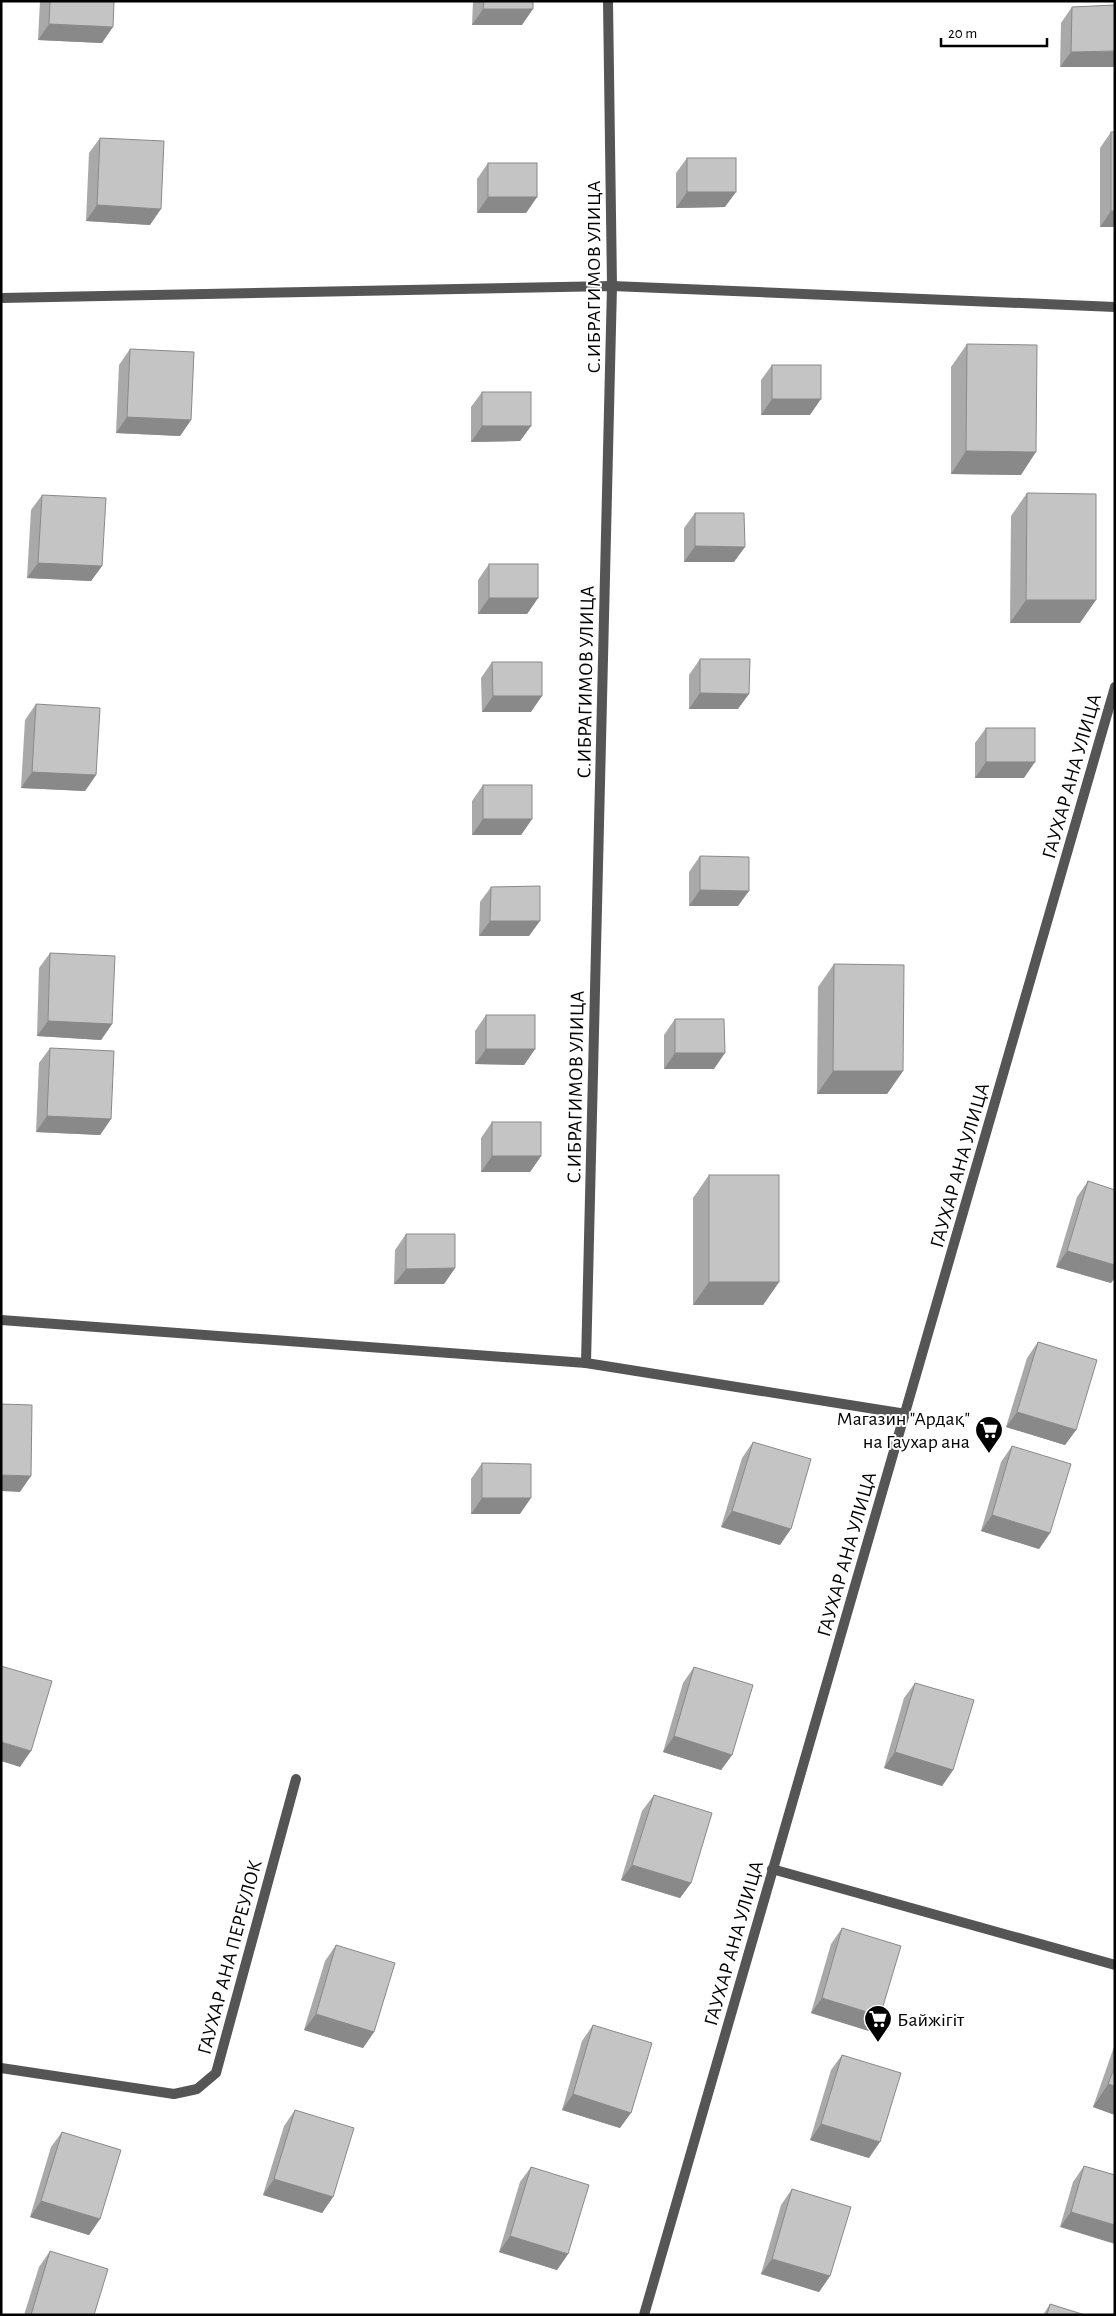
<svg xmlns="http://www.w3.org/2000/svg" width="1116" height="2316" viewBox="0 0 1116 2316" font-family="'Alegreya Sans',sans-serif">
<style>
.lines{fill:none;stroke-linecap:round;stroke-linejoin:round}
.service{stroke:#555;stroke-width:10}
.minor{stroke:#555;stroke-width:10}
.wall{fill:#a9a9a9}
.shaded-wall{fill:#898989}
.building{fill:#c4c4c4;stroke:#898989}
.labels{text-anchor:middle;stroke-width:4;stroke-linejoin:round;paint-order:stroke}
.street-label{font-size:20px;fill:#000;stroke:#fff}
.poi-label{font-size:20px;fill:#000;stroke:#fff;text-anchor:end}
</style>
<rect width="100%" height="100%" fill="#fff"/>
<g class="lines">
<polyline class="service" points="772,1869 1115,1965"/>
<g class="minor">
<polyline points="1,298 612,286 1115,307"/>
<polyline points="1,1320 586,1363 906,1414"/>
<polyline points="586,1363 612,286 608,1"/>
<polyline points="1,2068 174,2094 197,2089 216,2073 296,1779"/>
<polyline points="644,2315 1115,687"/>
</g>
</g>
<g class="wall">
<polygon points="40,1 114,1 102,43 38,40"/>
<polygon points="473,1 533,1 522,25 472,25"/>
<polygon points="1115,5 1060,67 1061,23 1072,7"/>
<polygon points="1111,132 1115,227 1100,227 1100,148"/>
<polygon points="100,138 150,225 86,221 89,153"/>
<polygon points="687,158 725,207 676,208 676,173"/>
<polygon points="488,163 537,197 526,213 477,213 477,179"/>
<polygon points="967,344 1021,475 951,474 951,367"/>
<polygon points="130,349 191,420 180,436 116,433 119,365"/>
<polygon points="772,365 810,415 761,415 761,380"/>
<polygon points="482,392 531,426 520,441 471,442 471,407"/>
<polygon points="1027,493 1080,623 1010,623 1011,516"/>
<polygon points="42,495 102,566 91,581 27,578 31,510"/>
<polygon points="695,513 734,562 684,562 684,528"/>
<polygon points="489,564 538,598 527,614 478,614 478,580"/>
<polygon points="700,659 738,709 689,709 689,675"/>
<polygon points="492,662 531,712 482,712 481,678"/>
<polygon points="36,704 96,775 85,791 21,788 25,720"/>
<polygon points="986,728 1024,778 975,778 975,743"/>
<polygon points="483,785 532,819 521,835 472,835 472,801"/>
<polygon points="700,856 738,906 689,906 689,872"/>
<polygon points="491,887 529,936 479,936 480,902"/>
<polygon points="50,953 112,1024 101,1040 37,1036 39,968"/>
<polygon points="834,964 903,1071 887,1094 817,1094 818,987"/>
<polygon points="486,1015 535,1049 524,1065 475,1064 475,1031"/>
<polygon points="675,1019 714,1069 664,1069 664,1035"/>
<polygon points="50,1048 111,1119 100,1135 36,1132 39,1063"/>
<polygon points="492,1122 541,1156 530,1172 481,1172 481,1138"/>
<polygon points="709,1175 779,1282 763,1305 693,1305 693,1198"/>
<polygon points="1088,1181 1111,1283 1056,1267 1077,1197"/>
<polygon points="406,1234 455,1268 444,1284 394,1284 395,1250"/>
<polygon points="1038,1342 1076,1430 1065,1445 1006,1427 1027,1358"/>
<polygon points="753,1442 780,1545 721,1527 742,1458"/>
<polygon points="1012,1446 1050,1533 1039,1549 981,1531 1001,1462"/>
<polygon points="482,1463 520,1514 471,1514 471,1479"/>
<polygon points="694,1667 732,1755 721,1770 663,1752 683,1683"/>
<polygon points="915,1683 953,1770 942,1786 884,1768 904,1698"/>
<polygon points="654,1795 691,1883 680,1898 621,1880 642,1811"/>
<polygon points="842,1928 880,2016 869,2031 811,2013 831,1944"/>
<polygon points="336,1945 374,2032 363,2048 304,2030 325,1961"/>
<polygon points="593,2025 620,2128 562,2110 582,2041"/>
<polygon points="1115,2044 1115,2115 1093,2107"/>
<polygon points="842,2055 869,2158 810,2140 831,2070"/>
<polygon points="295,2110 333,2197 322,2213 263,2195 284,2126"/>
<polygon points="62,2132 100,2219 89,2235 30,2217 51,2147"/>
<polygon points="1084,2166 1115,2175 1060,2227 1073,2182"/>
<polygon points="531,2167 568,2254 557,2270 499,2252 520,2182"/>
<polygon points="792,2189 830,2276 819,2292 761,2274 781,2205"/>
<polygon points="50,2251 94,2315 24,2315 39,2267"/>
<polygon points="1050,2304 1085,2315 1043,2315"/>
</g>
<g class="shaded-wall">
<polygon points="483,9 533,9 522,25 472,25"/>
<polygon points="49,24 113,27 102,43 38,40"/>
<polygon points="1115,51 1115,67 1060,67 1071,52"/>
<polygon points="687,192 736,192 725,207 676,208"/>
<polygon points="488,197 537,197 526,213 477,213"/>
<polygon points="97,205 161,209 150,225 86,221"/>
<polygon points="1111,211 1115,211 1115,227 1100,227"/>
<polygon points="772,399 821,399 810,415 761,415"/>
<polygon points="127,417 191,420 180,436 116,433"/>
<polygon points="482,426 531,426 520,441 471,442"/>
<polygon points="966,451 1036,452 1021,475 951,474"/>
<polygon points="695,546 745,547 734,562 684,562"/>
<polygon points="38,563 102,566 91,581 27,578"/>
<polygon points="489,598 538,598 527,614 478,614"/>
<polygon points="1026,600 1096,600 1080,623 1010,623"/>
<polygon points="700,693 749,694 738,709 689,709"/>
<polygon points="493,696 542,696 531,712 482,712"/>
<polygon points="986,762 1035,762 1024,778 975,778"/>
<polygon points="32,772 96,775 85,791 21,788"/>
<polygon points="483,819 532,819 521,835 472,835"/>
<polygon points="700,890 749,891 738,906 689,906"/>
<polygon points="490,921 540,921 529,936 479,936"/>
<polygon points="48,1021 112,1024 101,1040 37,1036"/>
<polygon points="486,1049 535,1049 524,1065 475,1064"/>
<polygon points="675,1053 725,1053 714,1069 664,1069"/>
<polygon points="833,1071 903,1071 887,1094 817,1094"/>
<polygon points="47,1116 111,1119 100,1135 36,1132"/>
<polygon points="492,1156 541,1156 530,1172 481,1172"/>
<polygon points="1067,1251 1115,1265 1115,1278 1111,1283 1056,1267"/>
<polygon points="455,1268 444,1284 394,1284 406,1269"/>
<polygon points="709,1282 779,1282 763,1305 693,1305"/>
<polygon points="1017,1412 1076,1430 1065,1445 1006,1427"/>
<polygon points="1,1475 31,1476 20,1492 1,1491"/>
<polygon points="482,1498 531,1498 520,1514 471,1514"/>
<polygon points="732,1511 791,1529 780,1545 721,1527"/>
<polygon points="992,1515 1050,1533 1039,1549 981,1531"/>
<polygon points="674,1736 732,1755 721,1770 663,1752"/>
<polygon points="1,1742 31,1751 20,1767 1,1761"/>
<polygon points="895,1752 953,1770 942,1786 884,1768"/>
<polygon points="632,1865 691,1883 680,1898 621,1880"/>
<polygon points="822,1998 880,2016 869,2031 811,2013"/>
<polygon points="316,2014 374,2032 363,2048 304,2030"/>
<polygon points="1108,2084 1115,2086 1115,2115 1093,2107"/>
<polygon points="573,2094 631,2113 620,2128 562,2110"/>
<polygon points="821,2124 880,2142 869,2158 810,2140"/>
<polygon points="274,2179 333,2197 322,2213 263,2195"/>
<polygon points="41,2201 100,2219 89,2235 30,2217"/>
<polygon points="1071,2212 1115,2225 1115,2244 1060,2227"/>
<polygon points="510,2236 568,2254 557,2270 499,2252"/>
<polygon points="772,2259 830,2276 819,2292 761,2274"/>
</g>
<g class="building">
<polygon points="50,1 114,1 113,27 49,24"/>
<polygon points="484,1 533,1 533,9 483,9"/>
<polygon points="1115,5 1115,51 1071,52 1072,7"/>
<rect x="1111" y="132" width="4" height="79"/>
<polygon points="100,138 164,141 161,209 97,205"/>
<rect x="687" y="158" width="49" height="34"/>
<rect x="488" y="163" width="49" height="34"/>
<polygon points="967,344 1037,345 1036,452 966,451"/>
<polygon points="130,349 194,352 191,420 127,417"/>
<rect x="772" y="365" width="49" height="34"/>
<rect x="482" y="392" width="49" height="34"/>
<polygon points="1027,493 1096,494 1096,600 1026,600"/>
<polygon points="42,495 106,498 102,566 38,563"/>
<polygon points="695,513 744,513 745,547 695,546"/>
<rect x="489" y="564" width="49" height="34"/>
<polygon points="700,659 750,659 749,694 700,693"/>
<polygon points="492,662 542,662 542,696 493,696"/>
<polygon points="36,704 100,708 96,775 32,772"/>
<rect x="986" y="728" width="49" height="34"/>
<rect x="483" y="785" width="49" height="34"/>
<polygon points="700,856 749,857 749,891 700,890"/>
<polygon points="540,886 540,921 490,921 491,887"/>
<polygon points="50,953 115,956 112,1024 48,1021"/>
<polygon points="834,964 904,965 903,1071 833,1071"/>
<rect x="486" y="1015" width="49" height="34"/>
<polygon points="675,1019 724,1019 725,1053 675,1053"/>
<polygon points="50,1048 114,1051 111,1119 47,1116"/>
<rect x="492" y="1122" width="49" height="34"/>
<rect x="709" y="1175" width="70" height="107"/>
<polygon points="1088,1181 1115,1190 1115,1265 1067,1251"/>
<polygon points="406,1234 455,1234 455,1268 406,1269"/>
<polygon points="1038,1342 1097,1360 1076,1430 1017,1412"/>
<polygon points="1,1404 32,1405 31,1476 1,1475"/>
<polygon points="753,1442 811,1459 791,1529 732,1511"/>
<polygon points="1012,1446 1071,1464 1050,1533 992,1515"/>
<polygon points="482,1463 531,1464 531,1498 482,1498"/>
<polygon points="1,1666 52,1681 31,1751 1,1742"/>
<polygon points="694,1667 753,1685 732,1755 674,1736"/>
<polygon points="915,1683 974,1700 953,1770 895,1752"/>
<polygon points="654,1795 712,1813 691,1883 632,1865"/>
<polygon points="842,1928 901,1946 880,2016 822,1998"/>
<polygon points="336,1945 395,1963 374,2032 316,2014"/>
<polygon points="593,2025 652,2043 631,2113 573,2094"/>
<polygon points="842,2055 901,2073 880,2142 821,2124"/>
<polygon points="1115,2066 1115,2086 1108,2084"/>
<polygon points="295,2110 354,2128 333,2197 274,2179"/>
<polygon points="62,2132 121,2150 100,2219 41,2201"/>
<polygon points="1084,2166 1115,2175 1115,2225 1071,2212"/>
<polygon points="531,2167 589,2185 568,2254 510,2236"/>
<polygon points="792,2189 851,2207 830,2276 772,2259"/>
<polygon points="50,2251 108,2269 94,2315 31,2315"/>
<polygon points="1050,2304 1085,2315 1047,2315"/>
</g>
<defs>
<symbol id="supermarket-pin" viewBox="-11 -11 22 30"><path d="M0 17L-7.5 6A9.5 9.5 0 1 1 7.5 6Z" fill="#000" stroke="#fff"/><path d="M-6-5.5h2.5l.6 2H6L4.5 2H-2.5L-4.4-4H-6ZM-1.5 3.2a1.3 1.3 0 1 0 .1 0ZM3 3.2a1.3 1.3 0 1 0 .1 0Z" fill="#fff"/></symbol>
</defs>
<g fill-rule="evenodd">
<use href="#supermarket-pin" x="973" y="1414" width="32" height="43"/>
<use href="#supermarket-pin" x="862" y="2003" width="32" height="43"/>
</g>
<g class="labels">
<g class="street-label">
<text transform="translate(593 277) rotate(-90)" y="7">С.ИБРАГИМОВ УЛИЦА</text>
<text transform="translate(585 682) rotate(-89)" y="7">С.ИБРАГИМОВ УЛИЦА</text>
<text transform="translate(1071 776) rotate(-74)" y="7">ГАУХАР АНА УЛИЦА</text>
<text transform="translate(575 1087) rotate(-89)" y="7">С.ИБРАГИМОВ УЛИЦА</text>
<text transform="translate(959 1165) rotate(-74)" y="7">ГАУХАР АНА УЛИЦА</text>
<text transform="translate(846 1554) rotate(-74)" y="7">ГАУХАР АНА УЛИЦА</text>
<text transform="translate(733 1943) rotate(-74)" y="7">ГАУХАР АНА УЛИЦА</text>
<text transform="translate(229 1957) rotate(-75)" y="7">ГАУХАР АНА ПЕРЕУЛОК</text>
</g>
<g class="poi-label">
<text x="970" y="1425">Магазин "Ардақ"<tspan x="970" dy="23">на Гаухар ана</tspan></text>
<text x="897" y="2026" text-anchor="start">Байжігіт</text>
</g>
</g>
<rect width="1116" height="2316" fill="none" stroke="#000000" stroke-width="5"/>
<path d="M941 38v8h106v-8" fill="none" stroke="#000000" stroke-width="2.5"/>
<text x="948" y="38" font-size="15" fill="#000000" stroke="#ffffff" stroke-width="4" paint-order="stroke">20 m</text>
</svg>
